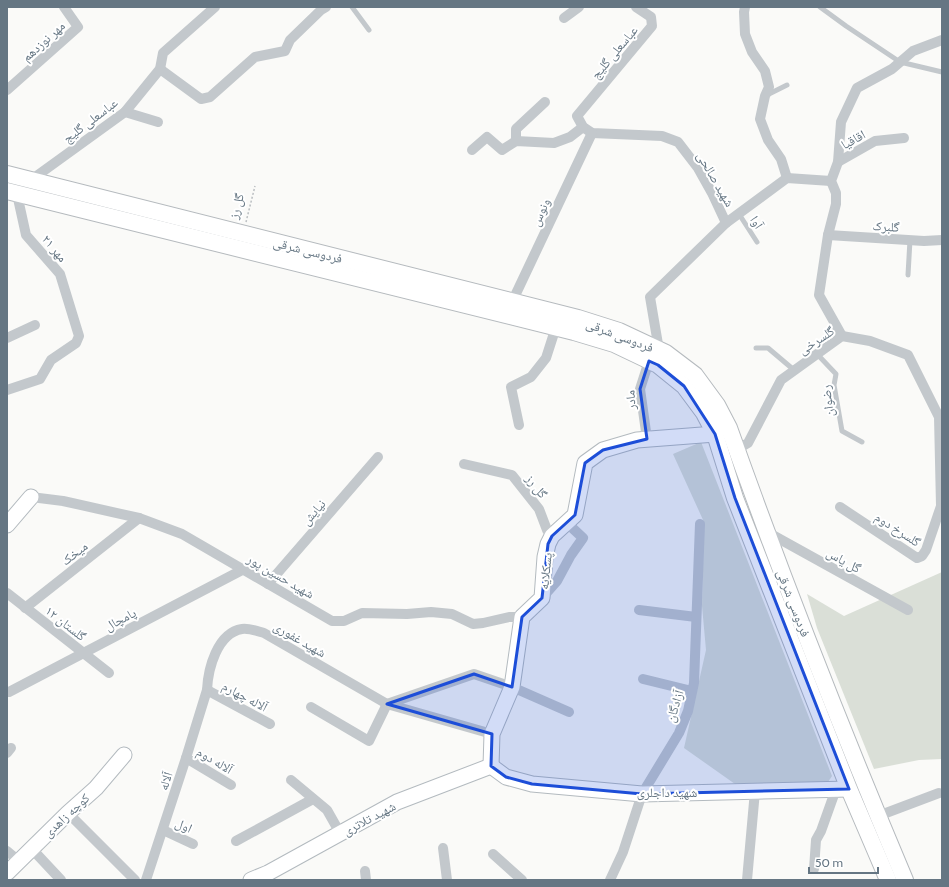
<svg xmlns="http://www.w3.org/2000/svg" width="949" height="887" viewBox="0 0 949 887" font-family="Cabin,'Noto Naskh Arabic',sans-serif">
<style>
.green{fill:#dadfd7}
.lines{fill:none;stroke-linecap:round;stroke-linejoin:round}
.secondary-casing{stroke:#b3babf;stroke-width:17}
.primary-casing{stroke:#b5babe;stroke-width:18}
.path{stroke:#bbbfc2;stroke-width:1.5;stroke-dasharray:2 2;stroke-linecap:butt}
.lane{stroke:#c3c8cc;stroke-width:5}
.street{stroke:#c3c8cc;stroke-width:10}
.secondary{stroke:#fff;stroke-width:15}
.primary{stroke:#fff;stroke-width:16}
.marked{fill:#1d4ed8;fill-opacity:0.2;stroke:#1d4ed8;stroke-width:3;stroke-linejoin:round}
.labels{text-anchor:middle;stroke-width:4;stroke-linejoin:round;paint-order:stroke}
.street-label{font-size:13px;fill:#657683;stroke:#fff}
</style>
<rect width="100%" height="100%" fill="#fafaf8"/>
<g class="green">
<polygon points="701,442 832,776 828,782 735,784 684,748 706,650 702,606 704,522 673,454"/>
<polygon points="942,572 942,759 919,760 874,769 817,628 807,594 844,616"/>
</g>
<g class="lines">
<defs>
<g id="secondary">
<polyline points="7,525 31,497"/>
<polyline points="491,766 492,734 512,687 522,617 542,598 545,557 548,544 552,536 575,515 585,463 603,450 637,440 715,434"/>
<polyline points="491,766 506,777 532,784 642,794 849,789"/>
<polyline points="7,873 68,813 96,788 124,755"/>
<polyline points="251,880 268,873 397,802 491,766"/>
</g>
<g id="primary">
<path d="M7,174l571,144 41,13 47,22 29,22 22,30 12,23c54,152 113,303 176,452"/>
<polyline points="7,191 574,332 614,344 658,365 684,386 704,413 715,434 735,498 849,789 888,880"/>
</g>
</defs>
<use href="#secondary" class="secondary-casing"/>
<use href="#primary" class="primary-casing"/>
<polyline class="path" points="246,222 255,186"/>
<g class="lane">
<polyline points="352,7 369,30"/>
<polyline points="820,7 846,26 900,62 942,72"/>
<polyline points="767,95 787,85"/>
<polyline points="739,214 757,242"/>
<polyline points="908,275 910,240"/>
<polyline points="756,348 768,348 794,370"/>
<polyline points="817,354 836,374 834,385 842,431 862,442"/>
</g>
<g class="street">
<polyline points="636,7 651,17 652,26 577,116 583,127 592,133 662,136 678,142 698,168 712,193 726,223"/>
<polyline points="745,7 744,12 745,34 752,52 765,71 769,87 765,96 760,119 768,140 781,159 787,178"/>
<polyline points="564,18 579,7"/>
<polyline points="160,69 201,99 210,97 255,57 285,51 290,40 321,10 326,7"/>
<polyline points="7,90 78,27 64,7"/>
<polyline points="125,112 158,122"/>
<polyline points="516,141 516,129 545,102"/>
<polyline points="472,150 487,137 502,150 516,141 554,143 570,137 583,127"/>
<polyline points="838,162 875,141 904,138"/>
<polyline points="31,180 125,112 160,69 163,53 215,7"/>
<polyline points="828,235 924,241 942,240"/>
<polyline points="512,302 592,133"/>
<polyline points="842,336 819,295 828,235 836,204 836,193 831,181 838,162 841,122 857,88 892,69 913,51 942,40"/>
<polyline points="7,338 35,325"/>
<polyline points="659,350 650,297 726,223 787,178 831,181"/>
<polyline points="7,390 40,379 51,360 76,343 79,336 60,274 26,235 17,194"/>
<polyline points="519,425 511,387 531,377 546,358 556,327"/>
<polyline points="647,439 640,389 649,361"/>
<polyline points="736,450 748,443 781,380 842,336 870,341 908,355 939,417 941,506 926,550 922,556 917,558 840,507"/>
<polyline points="464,464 512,475 539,509 547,530 552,536"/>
<polyline points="31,497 63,501 139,518 182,534 332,621 344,621 362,613 407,614 431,612 452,614 473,624 483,623 509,617 522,617"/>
<polyline points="767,532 908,610"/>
<polyline points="268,584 378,457"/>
<polyline points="7,593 109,673"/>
<polyline points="542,598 557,581 571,555 583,538 567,523"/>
<polyline points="25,608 139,518"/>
<polyline points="639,610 696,617"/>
<polyline points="643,679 692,691"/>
<polyline points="207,690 270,724"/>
<polyline points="9,692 244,569"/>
<polyline points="311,707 369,741 387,704 474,674 512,687 569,712"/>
<polyline points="7,753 11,748"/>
<polyline points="186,758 231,785"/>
<polyline points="291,780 327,810 340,833"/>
<polyline points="68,813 135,880"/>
<polyline points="878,816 939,793"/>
<polyline points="163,830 193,844"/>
<polyline points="236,841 313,799"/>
<polyline points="443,848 447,880"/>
<polyline points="32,849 61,880"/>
<polyline points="7,851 19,861"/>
<polyline points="493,854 522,880"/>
<polyline points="814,869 816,840 821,831 836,789"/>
<polyline points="365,871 366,880"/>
<path d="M146,880l40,-122 21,-68c1,-21 10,-57 35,-61 7,-1 15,2 22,4l123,71 105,30"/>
<polyline points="610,880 623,852 642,794 679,733 688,711 694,683 700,524"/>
<polyline points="747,880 755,791"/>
</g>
<use href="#secondary" class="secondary"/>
<use href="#primary" class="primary"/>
</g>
<path class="marked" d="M649,361l9,4 26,21 31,48 20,64 114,291 -207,5 -110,-10 -26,-7 -15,-11 1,-32 -105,-30 87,-30 38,13 10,-70 20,-19 6,-54 4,-8 23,-21 10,-52 18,-13 44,-11 -7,-50z"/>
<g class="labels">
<g class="street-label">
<text transform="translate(43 41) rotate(-42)" y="5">مهر نوزدهم</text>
<text transform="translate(614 52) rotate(-50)" y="5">عباسعلی گلیج</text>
<text transform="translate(90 120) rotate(-37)" y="5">عباسعلی گلیج</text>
<text transform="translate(853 139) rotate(-29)" y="5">اقاقیا</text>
<text transform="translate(716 179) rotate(60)" y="5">شهید صالحی</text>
<text transform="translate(236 206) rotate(-75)" y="5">گل رز</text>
<text transform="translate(540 212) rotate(-65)" y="5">ونوس</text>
<text transform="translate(757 222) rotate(57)" y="5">آوا</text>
<text transform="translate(886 226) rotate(4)" y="5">گلبرک</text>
<text transform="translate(55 248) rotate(50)" y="5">مهر ۲۱</text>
<text transform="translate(308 250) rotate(14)" y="5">فردوسی شرقی</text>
<text transform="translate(620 335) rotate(21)" y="5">فردوسی شرقی</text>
<text transform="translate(816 340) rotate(-33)" y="5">گلسرخی</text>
<text transform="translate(630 400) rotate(-93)" y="5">مادر</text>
<text transform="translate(827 401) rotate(-97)" y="5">رضوان</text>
<text transform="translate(537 486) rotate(52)" y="5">گل رز</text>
<text transform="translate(313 512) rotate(-49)" y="5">نیایش</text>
<text transform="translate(898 529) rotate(33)" y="5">گلسرخ دوم</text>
<text transform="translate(74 553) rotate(-38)" y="5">میخک</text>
<text transform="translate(844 560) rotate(29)" y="5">گل یاس</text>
<text transform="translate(545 571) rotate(-84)" y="5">پسکلایه</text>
<text transform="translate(281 576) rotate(30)" y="5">شهید حسین پور</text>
<text transform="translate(794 603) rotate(69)" y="5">فردوسی شرقی</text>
<text transform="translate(120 619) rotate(-28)" y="5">پامچال</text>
<text transform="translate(66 623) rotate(38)" y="5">گلستان ۱۲</text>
<text transform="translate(300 639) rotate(30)" y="5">شهید غفوری</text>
<text transform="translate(245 696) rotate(28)" y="5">آلاله چهارم</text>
<text transform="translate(674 706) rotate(-73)" y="5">آزادگان</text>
<text transform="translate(215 760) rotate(31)" y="5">آلاله دوم</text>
<text transform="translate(165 781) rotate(-72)" y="5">آلاله</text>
<text x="667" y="797">شهید داجلری</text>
<text transform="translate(66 815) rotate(-43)" y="5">کوچه زاهدی</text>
<text transform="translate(369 818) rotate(-28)" y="5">شهید تلاتری</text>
<text transform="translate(184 825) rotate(25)" y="5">اول</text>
</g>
</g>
<rect width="949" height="887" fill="none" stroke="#657683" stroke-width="16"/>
<path d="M809 867v6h69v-6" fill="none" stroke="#657683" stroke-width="2"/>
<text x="815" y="867" font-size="12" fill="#657683" stroke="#ffffff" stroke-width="3" paint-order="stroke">50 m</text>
</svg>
